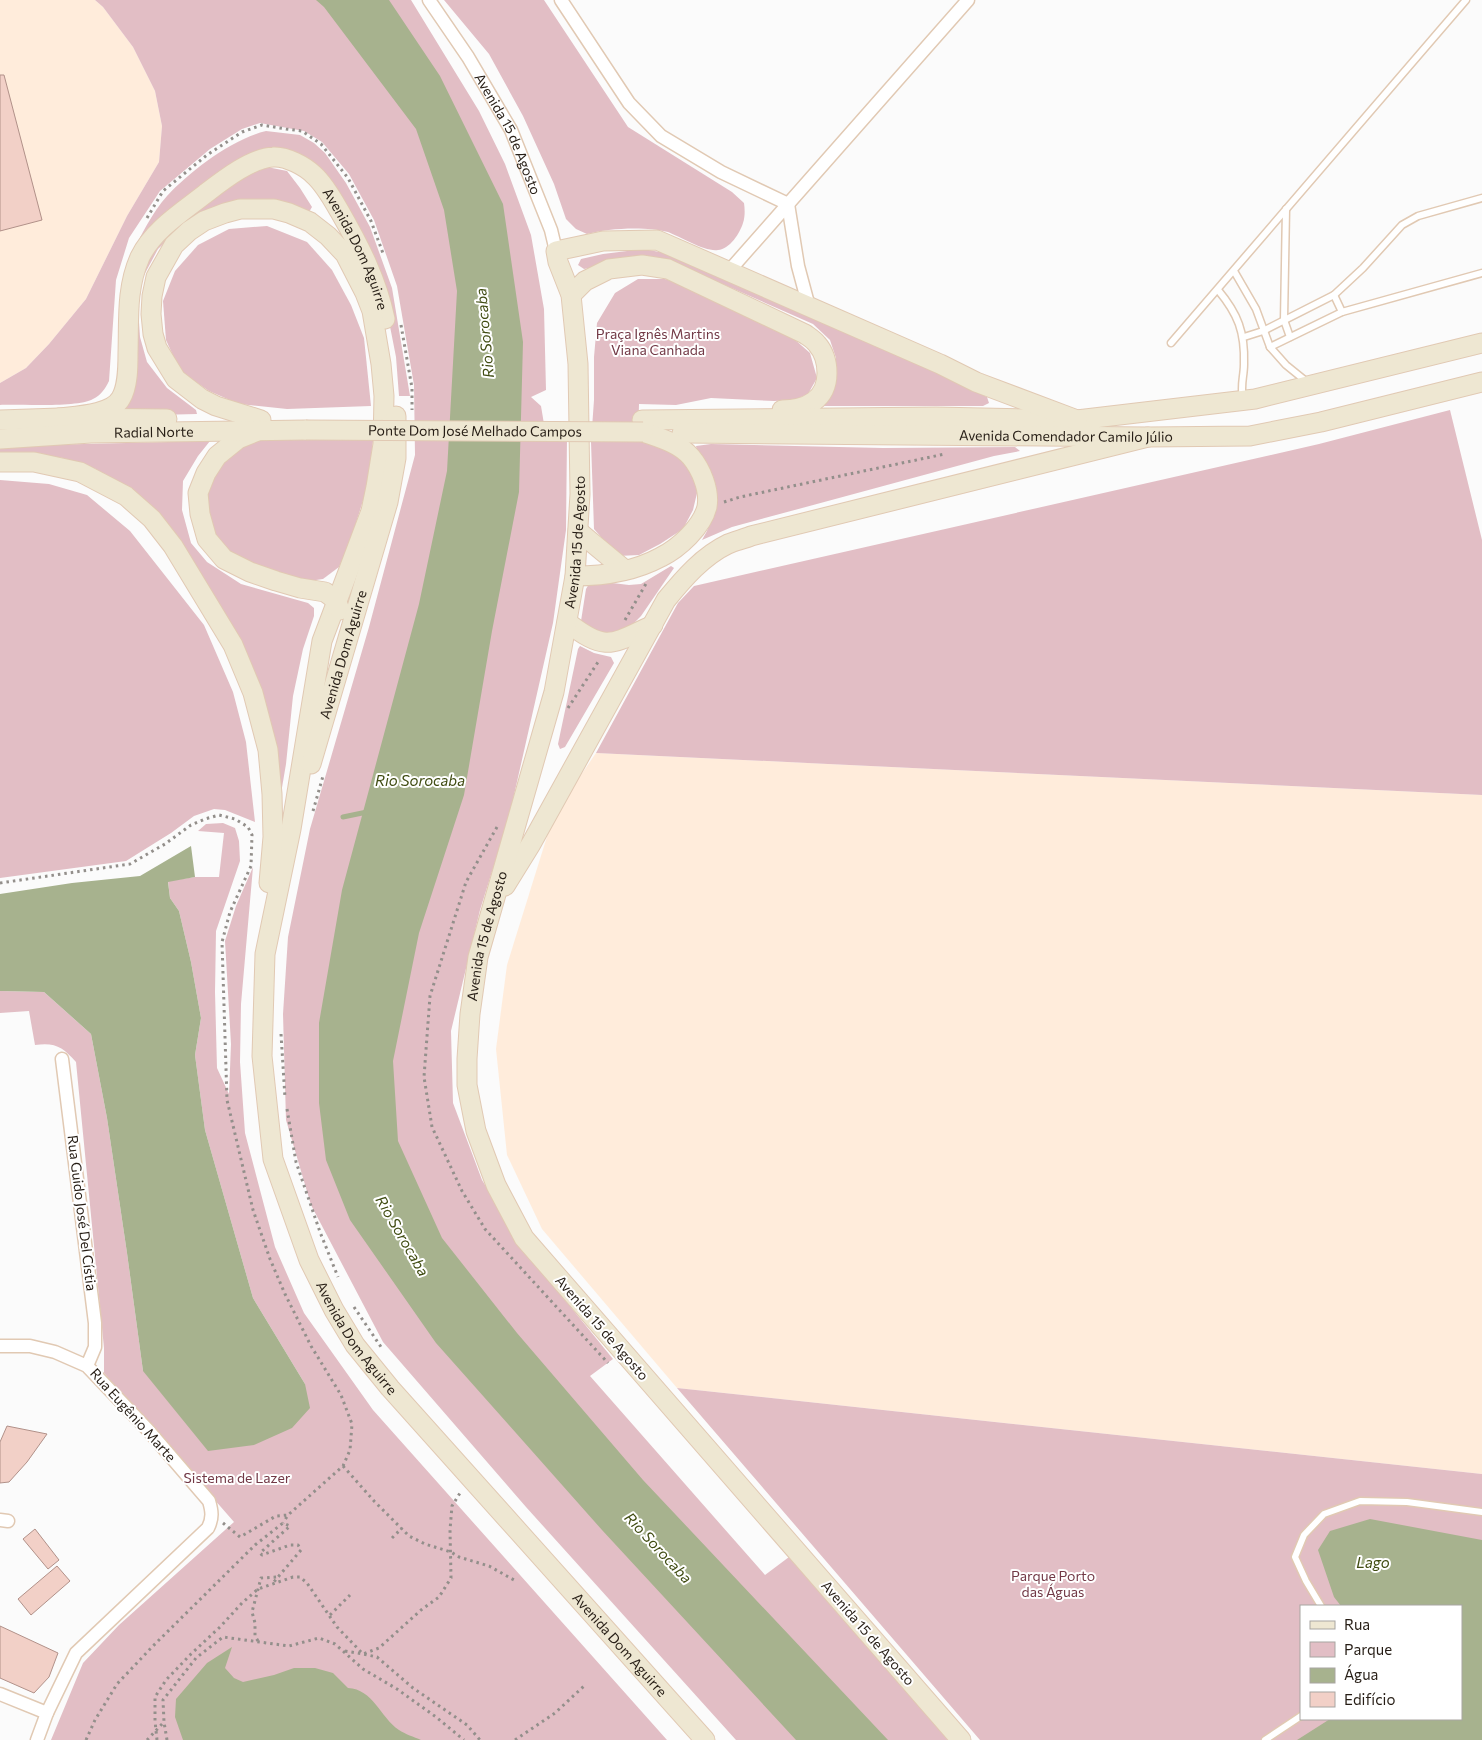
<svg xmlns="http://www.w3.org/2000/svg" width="1482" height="1740" viewBox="0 0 1482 1740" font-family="Commissioner,sans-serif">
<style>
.built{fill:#ffecdb}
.green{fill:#e2bec5;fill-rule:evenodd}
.water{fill:#a7b28e}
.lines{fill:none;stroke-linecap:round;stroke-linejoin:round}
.stream{stroke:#a7b28e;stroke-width:5}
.building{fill:#f2d0c7;stroke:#b19189}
.lane-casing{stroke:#e1c9b3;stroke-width:9}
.street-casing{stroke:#e1c9b3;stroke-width:15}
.secondary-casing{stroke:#e1c9b3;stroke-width:21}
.path{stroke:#938f8b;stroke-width:3;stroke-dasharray:2.5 4;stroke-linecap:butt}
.lane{stroke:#fff;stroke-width:6}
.street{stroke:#fff;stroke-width:12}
.secondary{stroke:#eee7d2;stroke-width:19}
.secondary-bridge-casing{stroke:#e1c9b3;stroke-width:21;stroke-linecap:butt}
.secondary-bridge{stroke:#eee7d2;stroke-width:19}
.labels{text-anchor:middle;stroke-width:4;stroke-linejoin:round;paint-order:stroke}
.street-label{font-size:14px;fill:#261d15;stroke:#fff}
.park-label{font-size:14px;fill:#723946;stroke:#fff}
.water-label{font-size:15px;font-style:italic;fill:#404c12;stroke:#fff}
</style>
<rect width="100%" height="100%" fill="#fbfbfb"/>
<g class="built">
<polygon points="0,0 95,0 103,7 133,47 155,91 162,126 159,162 127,216 86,299 49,344 26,368 0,383"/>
<polygon points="596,753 1482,795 1482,1474 677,1388 542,1229 507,1155 496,1049 507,965 554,814"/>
</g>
<g class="green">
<path d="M95,0h316l68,111 26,53 26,71 13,74 2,81 -15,7 10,9 5,30 21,1 -1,93 -13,93 -44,194 -29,93 -29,121 2,72 29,77 43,71 88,108 -23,17 175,199 24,-18 161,183h-214l-210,-233 -143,-165 -72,-137 -25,-85 -3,-106 5,-77 22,-108 59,-202 46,-172 -1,-70 -17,-99 -23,-66 -25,-46 -27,-32 -18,-11 -44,-8 -18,6 -32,20 -50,42 -31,47 -13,42 -7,101c-4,8 -8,14 -16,18 -16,9 -72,5 -93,6v-22l26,-15 23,-24 37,-45 41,-83 32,-54 3,-36 -7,-35 -22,-44 -30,-40z"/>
<path d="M444,0h100l84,127 104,65 12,11c1,7 1,14 -1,20 -3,10 -13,26 -25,27 -13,2 -37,-13 -50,-18 -22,-6 -60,-4 -81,2l-11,-5 -10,-10 -12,-35 -31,-68 -34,-62z"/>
<path d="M266,131l34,4 14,8 11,10 21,30 24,44 22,61 18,108h-11l-3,-39 -11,-56 -70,-137c-28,-22 -50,-20 -80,-1l-104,93c10,-21 21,-43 36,-60 23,-25 65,-57 99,-65z"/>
<polygon points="267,167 287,171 300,188 312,207 309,212 274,199 242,200 181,227 158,249 143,277 138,308 140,337 147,362 167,388 196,410 197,414 116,416 131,400 135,379 135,322 143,269 155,250 179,224 246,174"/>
<polygon points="267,226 307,242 332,270 351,305 364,338 371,406 287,409 239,404 209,391 180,371 166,340 163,301 175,271 198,245 229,229"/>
<polygon points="643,249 671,254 827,321 987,397 989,403 983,406 820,406 829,394 836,378 836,358 830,340 813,324 668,260 643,258 584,269 578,265 581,259 603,254"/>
<polygon points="638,279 665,279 690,288 793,338 810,353 817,378 808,394 794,400 774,401 711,398 676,405 639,404 638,437 663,441 694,473 697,493 693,510 683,529 660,544 639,555 618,556 594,529 591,442 594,400 594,357 597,323 615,293"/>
<polygon points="1450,410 1482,540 1482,795 596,753 678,603 694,586 1319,444"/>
<polygon points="374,434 367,488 349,545 339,567 323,579 302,582 237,558 222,545 209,523 206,503 209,480 222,460 255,439"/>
<polygon points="210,441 198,456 183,481 182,510 191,543 207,562 241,584 308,603 314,608 314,616 303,649 293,696 286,764 277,817 252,670 135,495 96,469 63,458 34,453 0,453 0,446"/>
<path d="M711,444l172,4 132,-1 5,4 -26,5 -262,71 -30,13c15,-25 18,-48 6,-74 -3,-8 -11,-11 -12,-20z"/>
<polygon points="0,480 49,484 87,495 130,531 204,625 233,692 246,742 255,822 225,810 214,809 194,816 171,833 126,861 0,878"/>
<polygon points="671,566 674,568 641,616 631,626 606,636 584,627 581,621 586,589 589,584 604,582 629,585 641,584"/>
<polygon points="580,646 594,653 611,657 614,663 565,747 560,749 558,744 578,649"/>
<path d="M223,823l12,5 4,13 1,20 -24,70 -1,61 2,76 12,26 2,-50 -6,-103 11,-35 17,-39 -12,137 -1,58 5,71 30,114 29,66 69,97 294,330h-616l32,-77 36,-38 115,-103 -130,-149v-25l-28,-286c-13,-15 -21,-20 -41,-17l-6,-34 -29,2v-22l44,1 47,42 16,84 20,135 16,118 162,13 -52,-86 -48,-168 -10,-75 6,-37 -10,-56 -12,-51 -9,-13 -2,-17 27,-4h24l5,-44 -26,-2 8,-7z"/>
<path d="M677,1388l805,86v266h-502zM1301,1606h160v113h-160z"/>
</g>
<g class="water">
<polygon points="316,0 389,0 440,76 503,204 523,342 519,492 492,631 464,795 419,933 393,1061 398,1141 442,1238 517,1333 643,1480 888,1740 796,1740 602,1530 436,1343 350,1220 326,1160 319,1103 319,1023 342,890 419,604 447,471 457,291 444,210 416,129 324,7"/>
<polygon points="191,846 195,877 168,882 170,898 179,911 191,962 201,1018 195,1055 205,1130 253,1298 305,1384 310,1408 292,1428 254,1445 208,1451 143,1371 127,1253 107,1118 91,1034 44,992 0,991 0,894 72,883 140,876"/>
<polygon points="1370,1519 1482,1540 1482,1740 1297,1740 1330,1719 1461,1719 1461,1606 1341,1606 1334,1597 1318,1550 1330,1531"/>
<path d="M232,1647l-7,21 9,10 9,4 31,-7 20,-7h21l18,5 15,15c25,1 32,29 51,42 6,4 15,7 22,10h-238l-8,-23 1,-18 31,-36z"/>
</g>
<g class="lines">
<polyline class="stream" points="343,817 367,812"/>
</g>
<g class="building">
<polygon points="0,75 4,75 42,220 0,231"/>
<polygon points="7,1426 47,1434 27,1462 9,1482 0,1483 0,1442"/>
<polygon points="35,1529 59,1560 48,1569 23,1539"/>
<polygon points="57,1566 70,1581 31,1615 18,1599"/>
<polygon points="0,1626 58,1653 49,1677 34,1693 0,1678"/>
</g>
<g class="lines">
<defs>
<g id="lane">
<polyline points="1286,209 1284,320 1290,337"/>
<polyline points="1234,271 1256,309 1270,347 1286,365 1307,382"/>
<path d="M1218,290c20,24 27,42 26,74 0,13 -4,21 -1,34"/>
<polyline points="1334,295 1342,312"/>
<polyline points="1244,337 1263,331 1334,295 1363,268 1402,225 1418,216 1482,198"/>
<polyline points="1171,343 1466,0"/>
<polyline points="1270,347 1342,312 1482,273"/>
<polyline points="1321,1606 1306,1581 1295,1557 1304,1535 1324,1514 1360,1501 1407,1502 1482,1512"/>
<polyline points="1265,1740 1301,1716"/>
</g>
<g id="street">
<path id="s1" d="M429,0l39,57 43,73 40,100 5,21"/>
<polyline points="561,0 629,103 661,136 721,172 788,204"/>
<polyline points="788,204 798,266 809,307"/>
<polyline points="729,271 968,0"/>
<polyline points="62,1059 95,1323 95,1347 87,1366"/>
<path d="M0,1346h30l25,6 32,14 61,64 61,71c3,10 4,17 -1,27l-132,125 -29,60 -10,27"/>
<polyline points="0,1520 8,1521"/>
<polyline points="0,1694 47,1713"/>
</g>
<g id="secondary">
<path d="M571,295l14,-14 24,-12 33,-4 26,4 137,65c4,3 9,6 12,10 7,8 10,18 10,29 0,26 -20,37 -45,37"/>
<path id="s2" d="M59,418c17,-2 53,-3 62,-20 7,-12 7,-31 7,-45 1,-32 -2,-65 12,-96 13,-27 42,-45 65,-63 17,-13 46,-36 68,-37 13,-1 32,9 41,18 11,10 19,25 26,37 20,35 37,68 45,107"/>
<polyline points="0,420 59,418 167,419"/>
<path id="s3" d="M261,420l-45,-14 -14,-7 -26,-20 -19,-31 -4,-14 -2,-20 1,-18 4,-19 18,-32 15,-14 15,-10 21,-8 15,-4h34l15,4 21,9 18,14 17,18 20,39 7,18 9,53 3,32 -1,48 -7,43 -5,24 -49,130 -31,188 -26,125 -3,102 11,103 36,101 25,50 21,35 35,43 315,352"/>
<polyline points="642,420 936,417 1077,420 1255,399 1482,343"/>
<polyline points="260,430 238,439 217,456 206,473 198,493 200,514 207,539 224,559 250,572 276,581 300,588 325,592 336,600 340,610"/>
<path id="s4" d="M682,433l466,4 102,-1 71,-14 161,-40"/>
<path id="s5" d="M0,439l91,-6 215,-3"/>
<polyline points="0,462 34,462 80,472 126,496 152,519 173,546 233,645 253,693 268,750 272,794 273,837 269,883"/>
<polyline points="578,531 625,570"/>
<path d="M575,576c29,0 60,-5 86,-19 18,-9 41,-30 46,-50 3,-17 -6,-38 -16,-50 -12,-14 -31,-19 -48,-25"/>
<path d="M567,622c39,31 45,22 86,3"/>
<path id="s6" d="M311,764l77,-262 8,-44v-42"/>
<path d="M505,886l26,-42 135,-244c18,-22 37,-44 62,-56 7,-3 16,-5 23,-8l397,-99"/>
<path id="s7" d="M961,1740l-437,-502 -28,-53 -20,-54 -9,-46v-26l3,-45 8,-57 76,-265 21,-116 5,-82 -2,-130 -7,-69 -13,-33 -2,-11 47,-10 54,-1 283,124 36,18 101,38"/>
</g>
</defs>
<use href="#lane" class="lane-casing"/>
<use href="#street" class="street-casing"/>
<use href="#secondary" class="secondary-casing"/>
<g class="path">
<polyline points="147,218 163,191 207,155 242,132 262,125 286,129 302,131 321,144 348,178 371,221 384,256"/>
<polyline points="401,325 412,388 412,410"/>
<polyline points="724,502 740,497 945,454"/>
<polyline points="625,620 647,582"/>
<polyline points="568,708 600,659"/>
<polyline points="313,811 323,776"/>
<polyline points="497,827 466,882 430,996 424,1077 432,1127 462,1191 485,1229 608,1363"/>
<polyline points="0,883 130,864 165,844 191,825 205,819 219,815 235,819 248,827 252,835 251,866 230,912 222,942 227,1100 253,1210 270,1259 285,1294 311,1346 341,1395 352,1424 350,1450 343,1466 288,1515"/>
<polyline points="281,1034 285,1098"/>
<polyline points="287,1109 296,1162 320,1232 338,1277"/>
<polyline points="354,1307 381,1347"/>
<polyline points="343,1466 374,1501 409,1536 425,1544 451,1552 459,1557 489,1566 514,1580"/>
<polyline points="223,1523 240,1537 276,1516 288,1515 283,1523"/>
<polyline points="392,1538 402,1528"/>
<polyline points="330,1615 350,1595"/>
<polyline points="258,1641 255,1636 255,1623 252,1612 261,1578 278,1577"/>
<polyline points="345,1651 363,1654 379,1648 421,1610 439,1597 451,1578 450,1530 452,1506 460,1493 462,1495"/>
<polyline points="86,1740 95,1720 117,1684 152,1647 255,1545 283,1523 290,1526 260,1553 262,1555 290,1545 298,1545 301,1550 273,1583"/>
<polyline points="147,1740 163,1723"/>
<polyline points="157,1740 155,1721 155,1697 166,1680 191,1654 220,1627 242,1603 258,1589 293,1577 300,1577 307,1583 337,1627 363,1654 377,1657 413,1688 467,1725 480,1740"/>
<polyline points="167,1740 164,1722 163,1700 196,1658 223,1637 289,1646 319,1638 335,1644 363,1669 397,1689 436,1717 464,1740"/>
<polyline points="515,1740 555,1713 584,1686"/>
</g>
<use href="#lane" class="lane"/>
<use href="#street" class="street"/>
<use href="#secondary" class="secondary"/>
<defs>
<g id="secondary-bridge">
<path id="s8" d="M306,430l337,2"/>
</g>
</defs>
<use href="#secondary-bridge" class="secondary-bridge-casing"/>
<use href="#secondary-bridge" class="secondary-bridge"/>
</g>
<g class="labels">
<g class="street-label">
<text dy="5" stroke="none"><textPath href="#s1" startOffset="156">Avenida 15 de Agosto</textPath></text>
<text dy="5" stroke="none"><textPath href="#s2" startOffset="512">Avenida Dom Aguirre</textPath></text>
<text dy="5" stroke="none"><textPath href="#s8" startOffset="169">Ponte Dom José Melhado Campos</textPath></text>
<text dy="5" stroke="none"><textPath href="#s5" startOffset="154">Radial Norte</textPath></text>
<text dy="5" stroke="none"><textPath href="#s4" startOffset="384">Avenida Comendador Camilo Júlio</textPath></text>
<text dy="5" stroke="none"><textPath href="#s7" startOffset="1386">Avenida 15 de Agosto</textPath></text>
<text dy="5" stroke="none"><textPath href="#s6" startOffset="114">Avenida Dom Aguirre</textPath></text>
<text dy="5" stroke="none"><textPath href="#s7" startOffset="981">Avenida 15 de Agosto</textPath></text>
<text transform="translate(82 1213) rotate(83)" y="5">Rua Guido José Del Cístia</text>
<text transform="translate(602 1328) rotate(49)" y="5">Avenida 15 de Agosto</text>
<text dy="5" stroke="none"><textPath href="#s3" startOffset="1564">Avenida Dom Aguirre</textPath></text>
<text transform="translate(133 1415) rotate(48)" y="5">Rua Eugênio Marte</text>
<text transform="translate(868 1633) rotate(49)" y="5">Avenida 15 de Agosto</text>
<text dy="5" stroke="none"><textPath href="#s3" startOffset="1969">Avenida Dom Aguirre</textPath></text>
</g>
<g class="park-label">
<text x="658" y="339">Praça Ignês Martins<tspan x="658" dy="16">Viana Canhada</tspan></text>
<text x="237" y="1483">Sistema de Lazer</text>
<text x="1053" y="1581">Parque Porto<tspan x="1053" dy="16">das Águas</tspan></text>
</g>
<g class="water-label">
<text transform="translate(485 333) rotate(-95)" y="5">Rio Sorocaba</text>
<text x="420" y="786">Rio Sorocaba</text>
<text transform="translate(402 1236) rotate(60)" y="5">Rio Sorocaba</text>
<text transform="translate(658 1548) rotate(47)" y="5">Rio Sorocaba</text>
<text x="1373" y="1568">Lago</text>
</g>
</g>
<rect x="1300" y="1605" width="162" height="115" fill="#ffffff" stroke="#a8a5a1"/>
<rect x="1310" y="1621" width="25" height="8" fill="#eee7d2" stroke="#a8a5a1"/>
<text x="1344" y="1630" font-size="15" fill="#261d15">Rua</text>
<rect x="1310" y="1642" width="25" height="15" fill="#e2bec5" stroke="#a8a5a1"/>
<text x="1344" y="1655" font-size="15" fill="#261d15">Parque</text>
<rect x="1310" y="1668" width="25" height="15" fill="#a7b28e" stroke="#a8a5a1"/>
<text x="1344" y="1680" font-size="15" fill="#261d15">Água</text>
<rect x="1310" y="1692" width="25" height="15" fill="#f2d0c7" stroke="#a8a5a1"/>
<text x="1344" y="1705" font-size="15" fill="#261d15">Edifício</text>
</svg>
